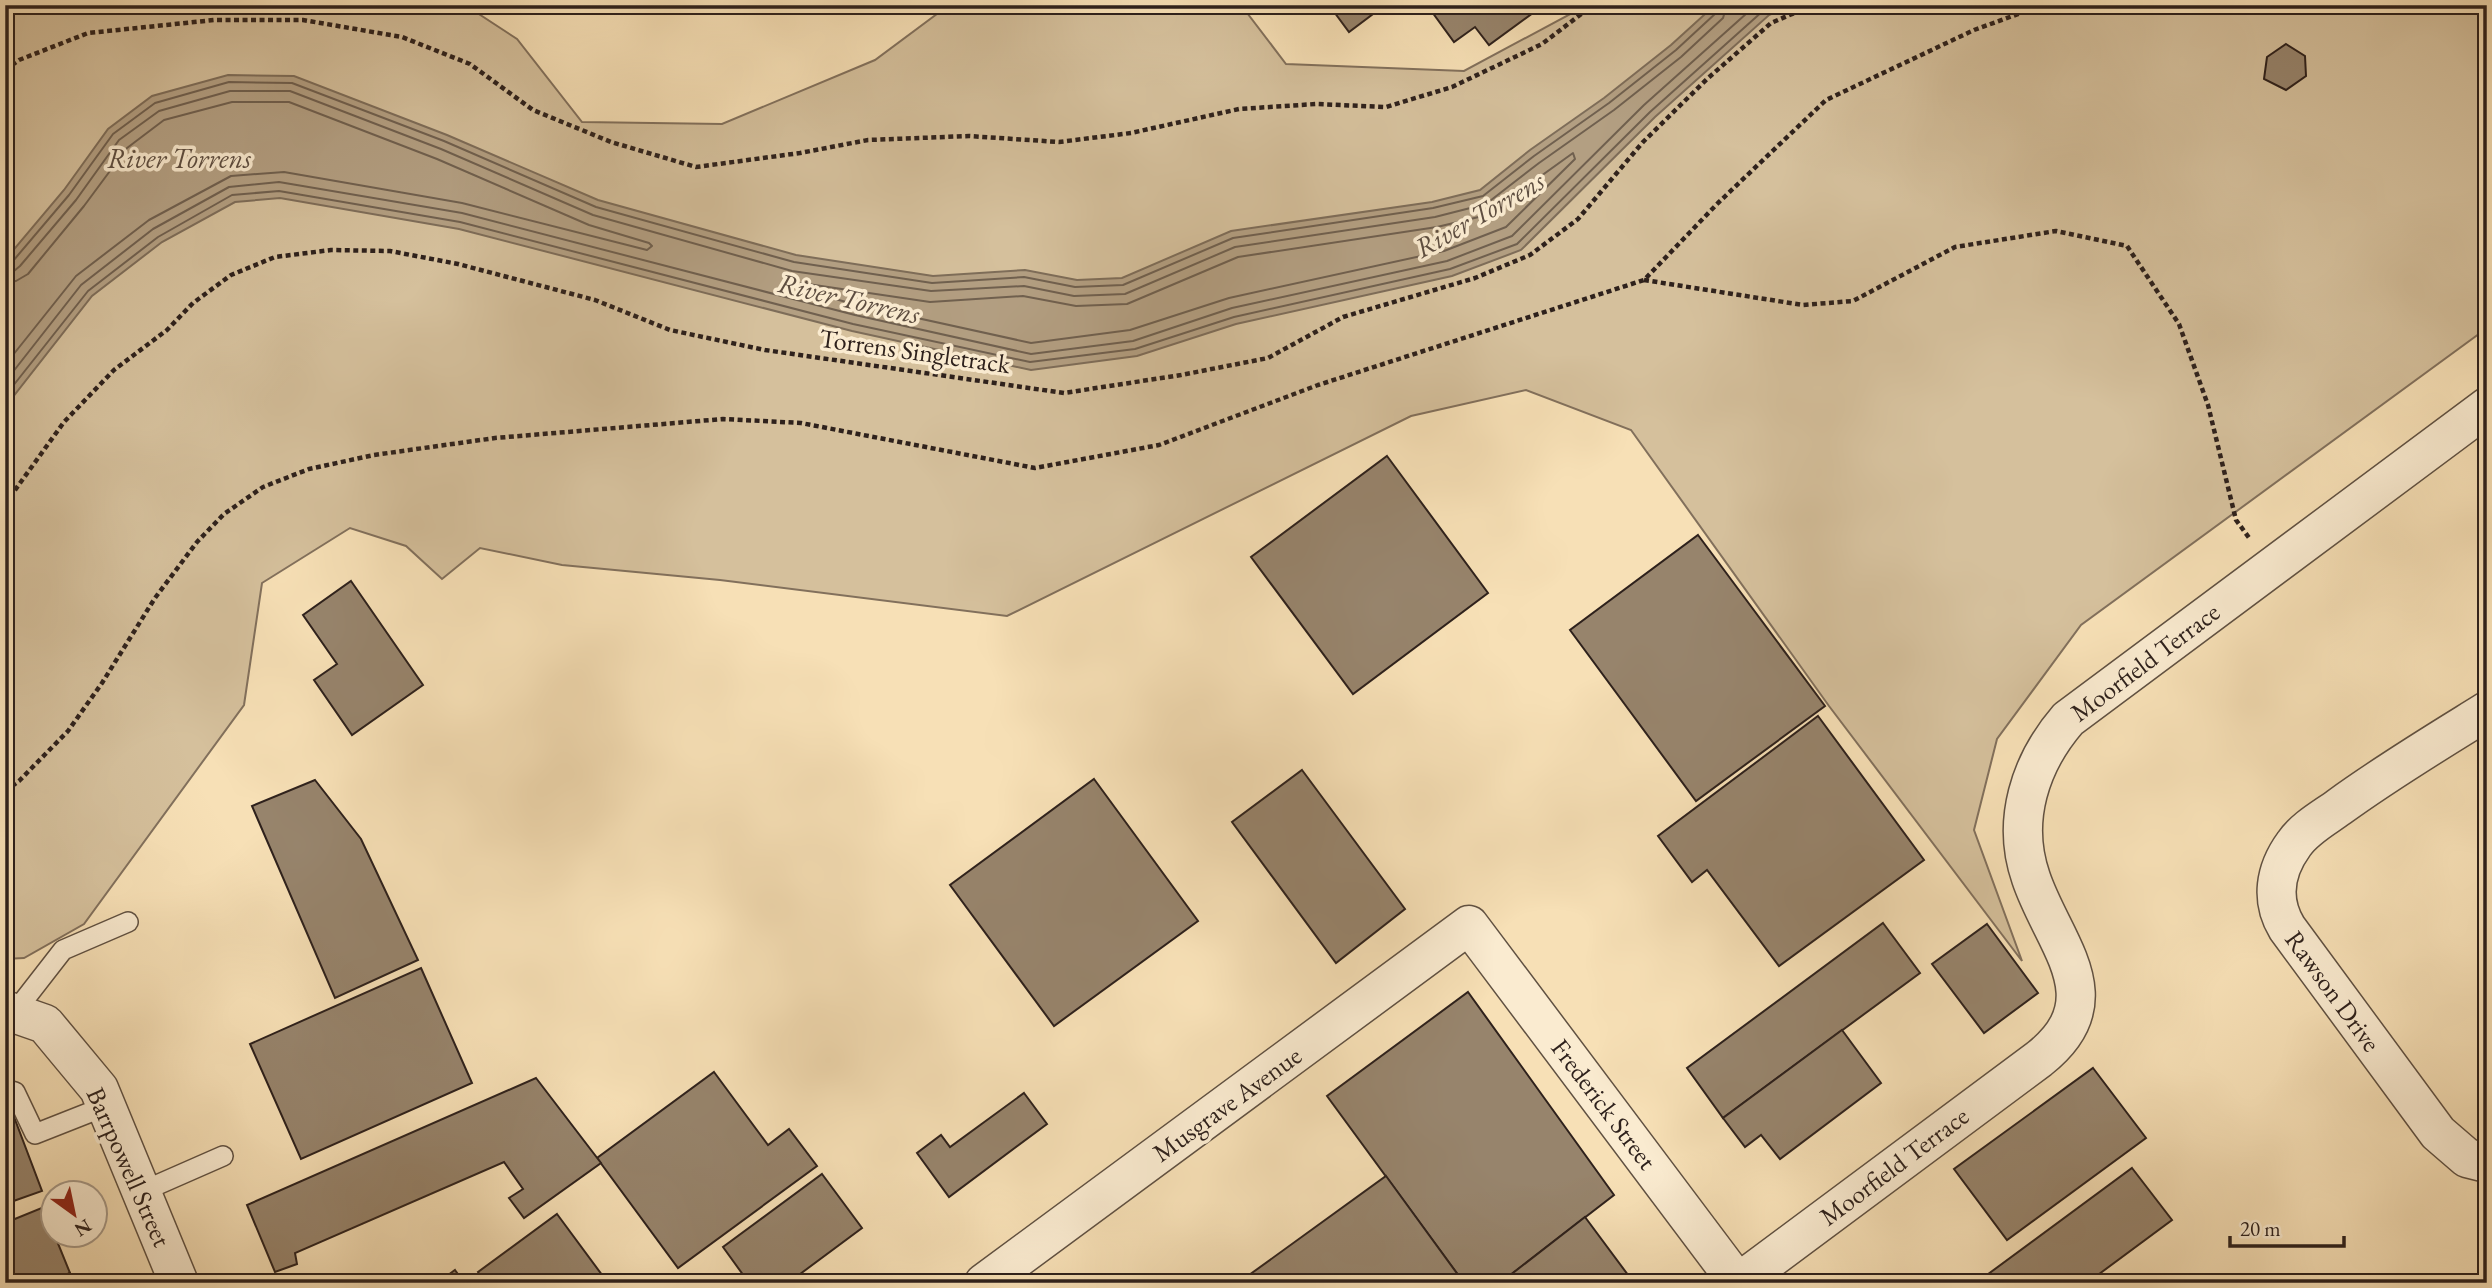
<svg xmlns="http://www.w3.org/2000/svg" width="2492" height="1288" viewBox="0 0 2492 1288" font-family="'EB Garamond',serif">
<style>
.green{fill:#d5c09c;stroke:#82705c;stroke-width:2}
.water{fill:#b39f82;stroke:#7e6d59;stroke-width:2}
.lines{fill:none;stroke-linecap:round;stroke-linejoin:round}
.shore{stroke:#70604f;stroke-width:2}
.building{fill:#97846c;stroke:#2e211c;stroke-width:2}
.lane-casing{stroke:#605142;stroke-width:22}
.street-casing{stroke:#605142;stroke-width:41}
.path{stroke:#2e211c;stroke-width:4.5;stroke-dasharray:5 3.5;stroke-linecap:butt}
.lane{stroke:#faebd0;stroke-width:19}
.street{stroke:#faebd0;stroke-width:38}
.labels{text-anchor:middle;stroke-width:7;stroke-linejoin:round;paint-order:stroke}
.street-label{font-size:26px;fill:#2e211c;stroke:#faebd0}
.water-label{font-size:28px;font-style:italic;fill:#5d4d40;stroke:#faebd0}
</style>
<rect width="100%" height="100%" fill="#f7e0b6"/>
<filter id="stains"><feTurbulence type="fractalNoise" baseFrequency=".00286" numOctaves="4"/><feColorMatrix values="0 0 0 0 .2 0 0 0 0 .09 0 0 0 0 .02 0 0 0 .5 -.17"/></filter>
<radialGradient id="worn" r=".72"><stop offset=".6" stop-color="#630" stop-opacity="0"/><stop offset="1" stop-color="#630" stop-opacity=".3"/></radialGradient>
<polygon class="green" points="5,5 129,5 134,8 235,14 261,5 465,5 517,39 582,122 722,124 875,60 949,5 1241,5 1286,64 1464,71 1587,5 2487,5 2487,328 2081,625 1997,739 1974,830 2022,961 1829,706 1631,430 1526,390 1411,416 1007,616 720,580 562,565 480,548 442,579 406,546 350,528 262,583 244,705 84,924 24,958 5,959"/>
<polygon class="water" points="1715,5 1792,5 1769,15 1655,117 1521,250 1452,276 1236,324 1137,356 1031,370 852,331 459,229 280,198 235,202 162,242 92,296 5,407 5,260 64,190 108,129 152,96 228,75 294,76 447,135 598,200 796,255 933,276 1025,270 1077,280 1122,278 1231,231 1432,202 1480,190 1530,150 1604,98 1671,45"/>
<g class="lines">
<g class="shore">
<polygon points="1573,153 1575,159 1506,227 1444,251 1229,298 1130,330 1031,343 858,305 800,290 797,287 801,283 930,302 1023,296 1076,306 1127,304 1238,257 1437,227 1487,215"/>
<polyline points="5,264 13,261 69,195 113,134 155,103 229,82 292,83 444,141 596,207 794,262 932,283 1024,277 1075,287 1123,285 1233,238 1433,208 1483,196 1534,156 1609,103 1676,50 1716,13 1719,5"/>
<polyline points="5,272 14,271 20,266 76,200 119,140 159,111 230,91 290,91 441,149 593,215 792,271 931,291 1024,286 1074,296 1125,294 1235,247 1435,217 1486,204 1539,163 1614,110 1681,57 1723,18 1727,5"/>
<polyline points="5,283 16,281 28,274 84,206 127,148 164,120 232,102 289,102 437,159 589,225 649,243 652,246 647,250 462,203 284,172 231,176 149,220 76,276 5,365"/>
<polyline points="5,382 81,285 153,229 229,187 279,182 462,213 855,315 1031,354 1133,341 1232,308 1447,261 1512,236 1644,105 1756,5"/>
<polyline points="5,396 88,291 158,237 232,195 279,191 460,222 853,324 1030,362 1135,349 1234,317 1450,269 1517,244 1650,112 1764,10 1774,5"/>
</g>
</g>
<g class="building">
<polygon points="1329,5 1385,5 1349,32"/>
<polygon points="1427,5 1544,5 1489,45 1475,27 1454,42"/>
<polygon points="2286,44 2305,56 2306,76 2286,90 2264,79 2267,57"/>
<polygon points="1387,456 1488,593 1353,694 1251,557"/>
<polygon points="1698,535 1825,706 1696,801 1570,630"/>
<polygon points="351,581 423,685 352,735 314,680 337,664 303,615"/>
<polygon points="1818,716 1924,860 1779,966 1707,870 1692,882 1658,836"/>
<polygon points="1302,770 1405,909 1336,963 1232,822"/>
<polygon points="1094,779 1198,921 1054,1026 950,885"/>
<polygon points="315,780 361,839 418,960 335,998 252,806"/>
<polygon points="1883,923 1920,973 1723,1118 1687,1068"/>
<polygon points="1987,924 2038,993 1984,1033 1932,964"/>
<polygon points="421,968 472,1083 301,1159 250,1044"/>
<polygon points="1468,992 1614,1195 1500,1283 1464,1283 1327,1096"/>
<polygon points="1842,1030 1881,1083 1780,1159 1761,1135 1745,1147 1723,1118"/>
<polygon points="2093,1068 2146,1138 2007,1240 1954,1169"/>
<polygon points="714,1072 768,1145 789,1129 817,1166 678,1268 597,1158"/>
<polygon points="536,1078 601,1163 524,1218 509,1198 523,1189 504,1162 295,1253 297,1264 275,1272 247,1205"/>
<polygon points="1024,1093 1047,1124 949,1197 917,1153 941,1135 950,1147"/>
<polygon points="8,1101 42,1191 5,1204 5,1102"/>
<polygon points="2132,1168 2172,1220 2087,1283 1976,1283"/>
<polygon points="822,1174 862,1228 788,1283 749,1283 723,1247"/>
<polygon points="1386,1176 1464,1283 1238,1283"/>
<polygon points="44,1207 52,1229 52,1236 55,1236 70,1273 46,1283 5,1283 5,1223"/>
<polygon points="557,1214 608,1283 485,1283 478,1272"/>
<polygon points="1585,1217 1634,1283 1500,1283"/>
<polygon points="455,1270 464,1283 437,1283"/>
<polygon points="70,1273 74,1283 46,1283"/>
</g>
<g class="lines">
<defs>
<g id="lane">
<polyline points="14,1013 63,950 128,922"/>
<polyline points="5,1089 15,1092 35,1134 106,1106"/>
<polyline points="141,1192 223,1156"/>
</g>
<g id="street">
<path d="M2487,711c-50,31 -100,61 -148,96 -15,11 -34,21 -45,37 -19,26 -24,56 -7,84l151,205 29,25 20,5"/>
<polyline points="5,1010 45,1024 99,1089 179,1283"/>
<polyline points="984,1283 1469,925 1738,1283"/>
<path d="M1738,1283l301,-224c76,-60 14,-115 -8,-181 -20,-57 -1,-115 37,-159l419,-312"/>
</g>
</defs>
<use href="#lane" class="lane-casing"/>
<use href="#street" class="street-casing"/>
<g class="path">
<polyline points="5,70 19,60 88,33 214,20 303,20 402,37 470,64 533,110 611,142 696,167 800,153 868,140 969,136 1059,142 1131,133 1239,109 1316,104 1386,107 1452,87 1542,44 1593,5"/>
<polyline points="1644,280 1803,305 1853,301 1955,247 2056,231 2127,246 2179,324 2208,405 2236,520 2250,539"/>
<polyline points="5,504 64,422 114,370 167,330 193,303 231,275 275,257 331,250 390,251 458,264 595,300 670,330 765,350 1064,393 1181,375 1268,358 1343,317 1475,278 1530,255 1578,219 1643,142 1707,79 1771,23 1813,5"/>
<polyline points="5,791 19,781 68,731 102,683 155,598 197,542 224,514 263,487 309,469 374,455 495,438 723,419 801,423 1035,468 1159,445 1318,385 1644,280 1718,203 1826,100 1974,30 2043,5"/>
</g>
<use href="#lane" class="lane"/>
<use href="#street" class="street"/>
</g>
<g class="labels">
<g class="street-label">
<text transform="translate(915 351) rotate(8)" y="9">Torrens Singletrack</text>
<text transform="translate(2145 662) rotate(-37)" y="9">Moorfield Terrace</text>
<text transform="translate(2333 991) rotate(54)" y="9">Rawson Drive</text>
<text transform="translate(1227 1104) rotate(-36)" y="9">Musgrave Avenue</text>
<text transform="translate(1604 1104) rotate(53)" y="9">Frederick Street</text>
<text transform="translate(1894 1166) rotate(-37)" y="9">Moorfield Terrace</text>
<text transform="translate(129 1167) rotate(66)" y="9">Barrpowell Street</text>
</g>
<g class="water-label">
<text x="179" y="168">River Torrens</text>
<text transform="translate(1479 214) rotate(-30)" y="10">River Torrens</text>
<text transform="translate(849 298) rotate(13)" y="10">River Torrens</text>
</g>
</g>
<rect width="2492" height="1288" fill="none" stroke="#f7e0b6" stroke-width="28"/>
<rect x="7" y="7" width="2478" height="1274" fill="none" stroke="#2e211c" stroke-width="3.5"/>
<rect x="14" y="14" width="2464" height="1260" fill="none" stroke="#2e211c" stroke-width="2"/>
<g transform="translate(74 1214) rotate(147)"><circle r="33" fill="#faebd0" stroke="#a89a88" stroke-width="2"/>
<path d="M0-5L12 26L0 18L-12 26Z" fill="#8f2418"/>
<text y="-10" font-size="19" font-weight="bold" text-anchor="middle" fill="#2e211c">N</text>
</g>
<path d="M2230 1236v10h114v-10" fill="none" stroke="#2e211c" stroke-width="3.5"/>
<text x="2240" y="1236" font-size="21" fill="#2e211c" stroke="#faebd0" stroke-width="5" paint-order="stroke">20 m</text>
<rect width="100%" height="100%" filter="url(#stains)"/>
<rect width="100%" height="100%" fill="url(#worn)"/>
</svg>
